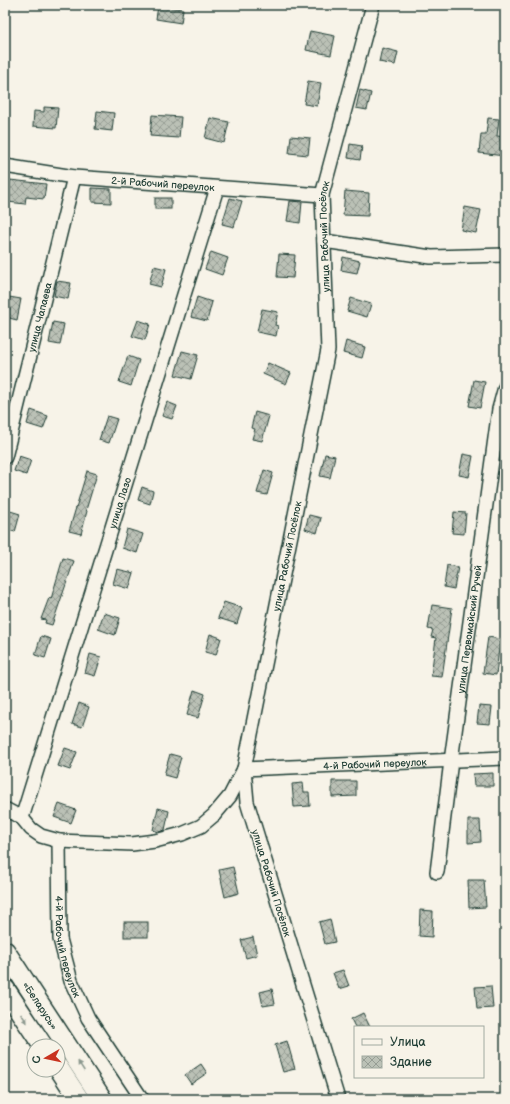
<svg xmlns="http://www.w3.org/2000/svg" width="510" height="1104" viewBox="0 0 510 1104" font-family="'Balsamiq Sans',sans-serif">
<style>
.building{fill:url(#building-cross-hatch);stroke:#1f3d34}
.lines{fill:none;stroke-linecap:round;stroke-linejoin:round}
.minor-casing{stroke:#1f3d34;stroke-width:16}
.highway-casing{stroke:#1f3d34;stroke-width:22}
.minor{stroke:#f7f3e8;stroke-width:13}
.highway{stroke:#f7f3e8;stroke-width:19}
.oneway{fill:#8b988e}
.labels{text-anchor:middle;stroke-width:3;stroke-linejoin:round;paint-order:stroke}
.street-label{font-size:10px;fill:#1f3d34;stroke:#f7f3e8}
</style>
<defs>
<pattern id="building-cross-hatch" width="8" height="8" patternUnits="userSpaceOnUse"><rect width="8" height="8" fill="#bbc1b6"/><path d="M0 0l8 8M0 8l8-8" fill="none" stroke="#979e95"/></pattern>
</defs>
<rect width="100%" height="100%" fill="#f7f3e8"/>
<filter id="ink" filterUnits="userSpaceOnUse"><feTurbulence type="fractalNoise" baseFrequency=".025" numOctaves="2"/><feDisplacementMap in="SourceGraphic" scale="8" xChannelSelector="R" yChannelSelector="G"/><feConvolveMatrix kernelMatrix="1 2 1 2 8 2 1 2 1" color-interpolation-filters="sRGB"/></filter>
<g filter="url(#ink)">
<g class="building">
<polygon points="158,6 183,9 181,23 156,19"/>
<polygon points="310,31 335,36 331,55 306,50"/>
<polygon points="382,48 398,52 395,65 379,62"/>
<polygon points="308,81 321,83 317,106 304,104"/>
<polygon points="360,90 371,93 367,110 356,108"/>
<polygon points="44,107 58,108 56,128 33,126 34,111 44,112"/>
<polygon points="97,111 114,113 112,131 95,129"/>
<polygon points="152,115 181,117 179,138 150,136"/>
<polygon points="210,118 229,122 224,143 205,138"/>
<polygon points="488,118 499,119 497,136 505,137 505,156 479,153 481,134 486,134"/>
<polygon points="291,136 310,138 308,155 289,153"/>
<polygon points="350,144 362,146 360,160 348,158"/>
<polygon points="10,180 46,184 44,199 26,197 25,204 8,202"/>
<polygon points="92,188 111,189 111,203 92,202"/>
<polygon points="345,191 369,193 368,216 343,215"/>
<rect x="155" y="198" width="16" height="11"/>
<polygon points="230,198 242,201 234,227 222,224"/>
<polygon points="290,201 302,202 300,223 287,221"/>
<polygon points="465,207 481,210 476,233 461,230"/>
<polygon points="211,252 228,258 222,275 205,269"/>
<polygon points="279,254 295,255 293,278 277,277"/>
<polygon points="343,257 360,261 357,273 341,270"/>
<polygon points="154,266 166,269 161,287 149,284"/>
<polygon points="57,281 71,283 68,299 54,296"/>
<polygon points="9,297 21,299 17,320 5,317"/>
<polygon points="197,297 212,302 207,321 191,317"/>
<polygon points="351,298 371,304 367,317 347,311"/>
<polygon points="262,309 278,312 275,325 278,326 276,336 257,332"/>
<polygon points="138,320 150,324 145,340 132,336"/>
<polygon points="53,322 64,324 60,345 49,343"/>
<polygon points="346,341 365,347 362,358 343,353"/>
<polygon points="182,351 198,355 191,379 175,375"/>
<polygon points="128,356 139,360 131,386 119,382"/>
<polygon points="268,363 291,373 286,384 263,374"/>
<polygon points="474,380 485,382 480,408 469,406"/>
<polygon points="167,402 177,406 172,419 162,416"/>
<polygon points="31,410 48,416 43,429 27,424"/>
<polygon points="255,412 269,416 262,441 252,439 255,429 251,428"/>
<polygon points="107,416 117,419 109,443 99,440"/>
<polygon points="325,454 335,456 330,478 320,476"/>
<polygon points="463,454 473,456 469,477 459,475"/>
<polygon points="19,456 31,460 26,475 14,471"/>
<polygon points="264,470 273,473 267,495 257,493"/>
<polygon points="87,471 97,474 86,510 87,511 81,534 69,531"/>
<polygon points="142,487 153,491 150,504 138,500"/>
<polygon points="7,510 20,514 15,532 5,529 5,516"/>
<polygon points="454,512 466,513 464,534 452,533"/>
<polygon points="309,515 321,518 317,533 305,529"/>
<polygon points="127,529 143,534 137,553 122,548"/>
<polygon points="63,558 74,561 52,625 45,623 46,620 41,619 49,598 51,599"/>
<polygon points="447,565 458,567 454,589 444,587"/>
<polygon points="117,569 134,573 129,589 113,584"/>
<polygon points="224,602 242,608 237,624 218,618"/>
<polygon points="432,605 452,608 442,677 431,676 436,638 431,637 433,630 428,629"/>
<polygon points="104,613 120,618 115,635 98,629"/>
<polygon points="210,634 221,638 216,655 205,652"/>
<polygon points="41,636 51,639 45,658 35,655"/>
<polygon points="488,637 500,639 496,675 483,673"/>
<polygon points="90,654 101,657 95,676 85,673"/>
<polygon points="194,690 205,694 198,718 187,715"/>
<polygon points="79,703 89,707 82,727 72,724"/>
<polygon points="479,706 492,707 490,724 477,723"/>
<polygon points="65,748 77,752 70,770 58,766"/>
<polygon points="170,754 181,757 175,778 164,775"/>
<polygon points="493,773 493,786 474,786 473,774"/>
<polygon points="332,781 356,781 356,796 332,797"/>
<polygon points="303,783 304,792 309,792 310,806 294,807 292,784"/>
<polygon points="59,804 76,810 71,823 54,817"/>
<polygon points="158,808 169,811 165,830 159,832 153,830"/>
<polygon points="468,820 480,820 481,842 468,843"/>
<polygon points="233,867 239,893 225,897 219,870"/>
<polygon points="468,880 484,880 486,907 469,908"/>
<polygon points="420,910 433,911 432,937 419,936"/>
<polygon points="330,919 335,942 325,944 319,922"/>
<rect x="124" y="922" width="24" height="15"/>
<polygon points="253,937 257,955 246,958 241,940"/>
<polygon points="343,970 349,986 339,989 333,973"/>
<polygon points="491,986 493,1008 477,1009 475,987"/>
<polygon points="272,989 275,1004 263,1006 260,992"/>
<polygon points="363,1013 370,1027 355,1027 351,1019"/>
<polygon points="287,1041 295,1069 283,1072 275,1045"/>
<polygon points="201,1064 207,1073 191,1084 185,1075"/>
</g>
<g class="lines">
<defs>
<g id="minor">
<path id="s1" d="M5,166l69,11 248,18"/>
<polyline points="324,241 431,257 505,255"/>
<path id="s2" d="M5,457l69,-280"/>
<path id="s3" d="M244,769l261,-11"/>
<path id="s4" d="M5,809l17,9 9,11 10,7 18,5 1,98 11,42 17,37 54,81"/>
<path id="s5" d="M22,818l195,-630"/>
<polyline points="59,841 132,844 155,841 182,834 201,826 214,815 230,796 244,769"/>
<path id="s6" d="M437,872l14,-111 48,-352 6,-22"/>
<path id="s7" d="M338,1099l-91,-297 -3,-33 84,-419 -6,-155 51,-190"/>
</g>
<g id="highway">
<path id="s8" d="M5,951l97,148"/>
<polyline points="5,989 43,1046"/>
<polyline points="58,1067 79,1099"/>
</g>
</defs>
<use href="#minor" class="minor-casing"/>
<use href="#highway" class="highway-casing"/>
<use href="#minor" class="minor"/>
<use href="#highway" class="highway"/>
</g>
<defs><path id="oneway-solid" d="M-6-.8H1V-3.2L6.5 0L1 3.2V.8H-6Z"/></defs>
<g class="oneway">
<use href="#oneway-solid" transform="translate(24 1018) rotate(56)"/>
<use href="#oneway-solid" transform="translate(81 1066) rotate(-123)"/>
</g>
</g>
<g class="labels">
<g class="street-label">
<text dy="4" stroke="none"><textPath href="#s1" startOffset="159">2-й Рабочий переулок</textPath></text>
<text dy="4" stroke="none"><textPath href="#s7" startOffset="885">улица Рабочий Посёлок</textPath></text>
<text dy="4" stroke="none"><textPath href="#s2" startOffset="144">улица Чапаева</textPath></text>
<text dy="4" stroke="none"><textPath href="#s5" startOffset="330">улица Лазо</textPath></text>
<text dy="4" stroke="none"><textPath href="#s7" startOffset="561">улица Рабочий Посёлок</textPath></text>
<text dy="4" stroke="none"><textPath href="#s6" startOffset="245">улица Первомайский Ручей</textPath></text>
<text dy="4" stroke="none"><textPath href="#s3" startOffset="131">4-й Рабочий переулок</textPath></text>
<text transform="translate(272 883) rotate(73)" y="4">улица Рабочий Посёлок</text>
<text dy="4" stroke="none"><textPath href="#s4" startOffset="171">4-й Рабочий переулок</textPath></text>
<text dy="4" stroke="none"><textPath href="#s8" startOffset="65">«Беларусь»</textPath></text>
</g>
</g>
<rect width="510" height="1104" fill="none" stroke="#f7f3e8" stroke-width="20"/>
<rect x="10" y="10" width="490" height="1084" fill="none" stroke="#1f3d34" stroke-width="1.5" filter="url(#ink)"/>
<rect x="354" y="1026" width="130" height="52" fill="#f7f3e8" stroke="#a1aaa0"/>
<rect x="362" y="1039" width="20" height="6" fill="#f7f3e8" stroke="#a1aaa0"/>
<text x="390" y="1046" font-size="12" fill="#1f3d34">Улица</text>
<rect x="362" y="1056" width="20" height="12" fill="url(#building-cross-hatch)" stroke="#a1aaa0"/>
<text x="390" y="1066" font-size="12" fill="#1f3d34">Здание</text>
<g transform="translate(46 1058) rotate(261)"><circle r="19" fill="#f7f3e8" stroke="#a1aaa0"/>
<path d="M0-3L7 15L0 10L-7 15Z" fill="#c8321e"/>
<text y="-6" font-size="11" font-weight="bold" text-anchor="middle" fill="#1f3d34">С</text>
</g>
</svg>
